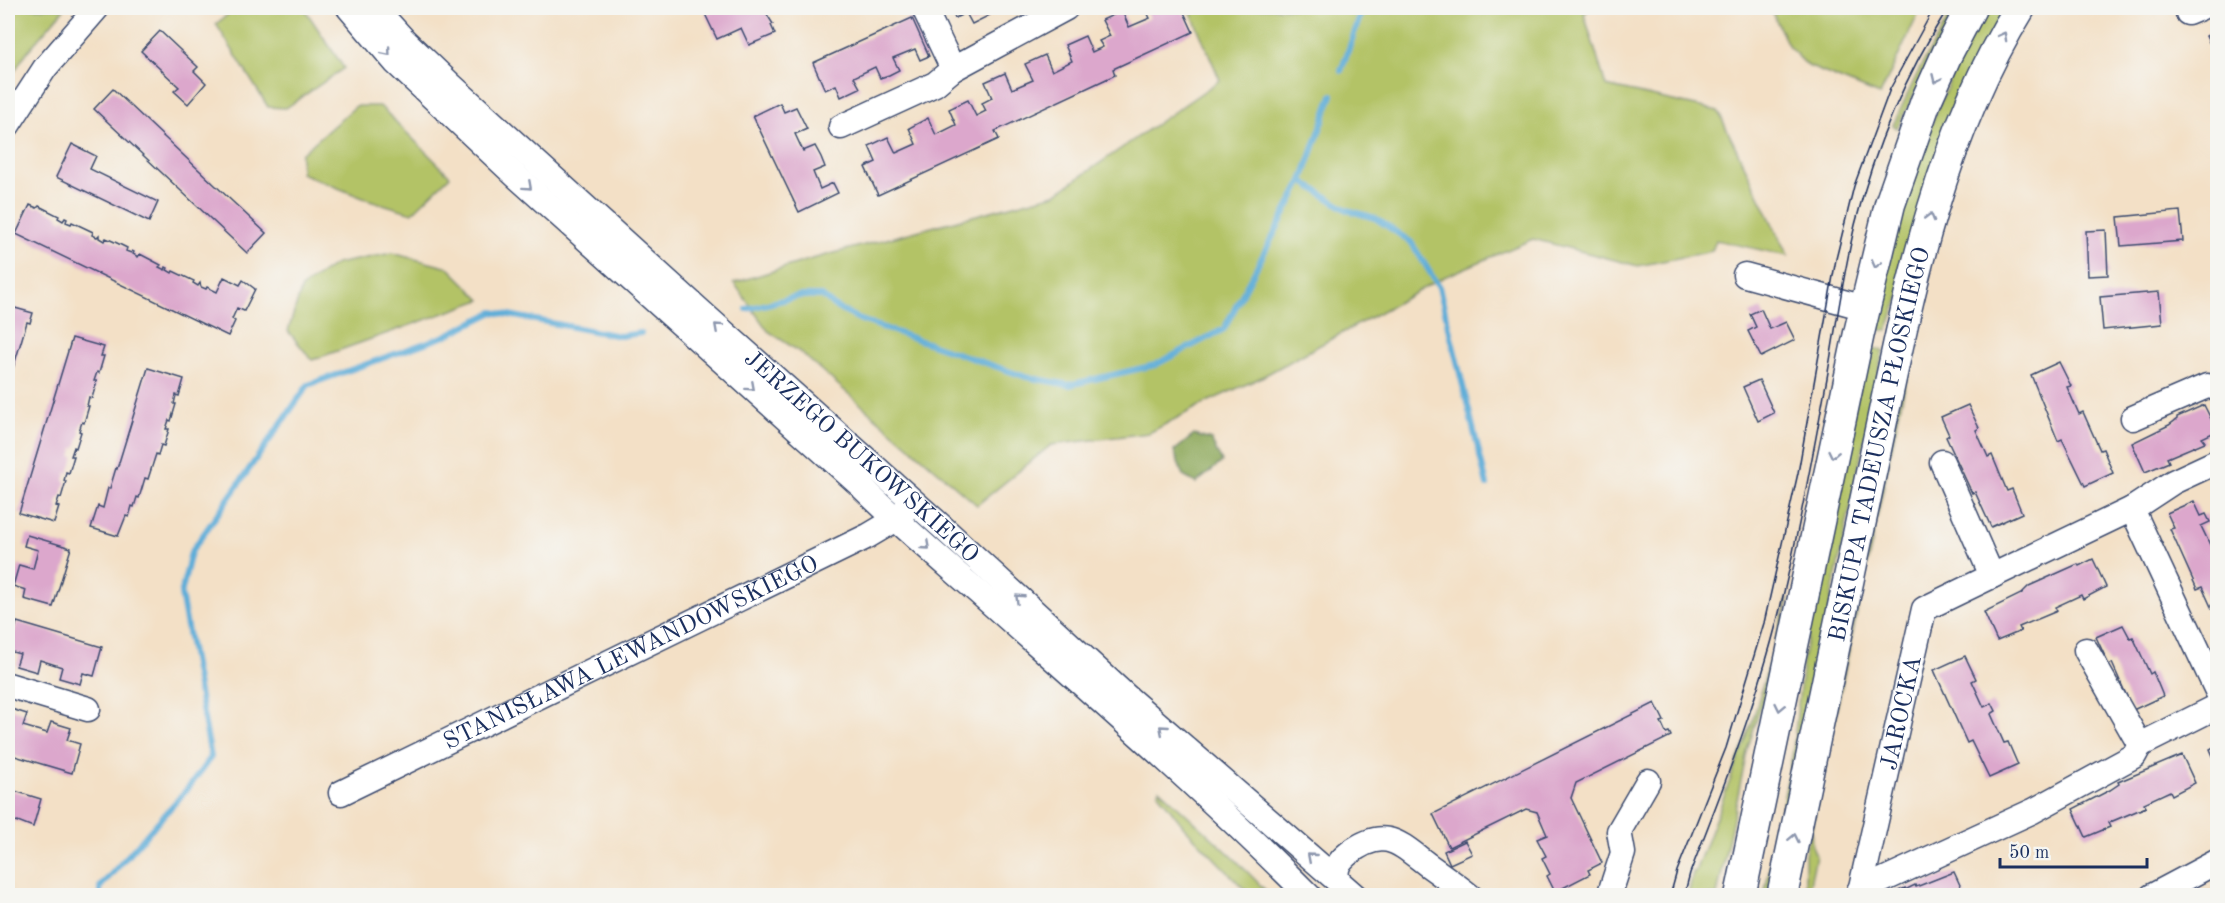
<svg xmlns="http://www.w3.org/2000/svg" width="2225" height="903" viewBox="0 0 2225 903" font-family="'Old Standard TT',serif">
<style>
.green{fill:#b3c366;stroke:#677962;stroke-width:1.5}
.forest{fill:#8ea95b;stroke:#546c5c;stroke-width:1.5}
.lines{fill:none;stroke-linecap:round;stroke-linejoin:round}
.stream{stroke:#5eadd8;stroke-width:6}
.building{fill:#dca7cc}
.minor-casing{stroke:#3b4a6e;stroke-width:27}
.major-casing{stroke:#3b4a6e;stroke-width:33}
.minor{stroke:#fff;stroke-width:24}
.major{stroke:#fff;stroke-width:30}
.tram{stroke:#1b2f5e;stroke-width:1.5}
.oneway{stroke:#8d97ae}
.labels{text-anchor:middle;stroke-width:4.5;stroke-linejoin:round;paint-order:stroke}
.street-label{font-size:24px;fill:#1b2f5e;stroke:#f6f6f2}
</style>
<rect width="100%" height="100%" fill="#f6f6f2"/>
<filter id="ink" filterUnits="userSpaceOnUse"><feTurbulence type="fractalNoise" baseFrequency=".0167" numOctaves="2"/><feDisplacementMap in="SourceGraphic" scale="12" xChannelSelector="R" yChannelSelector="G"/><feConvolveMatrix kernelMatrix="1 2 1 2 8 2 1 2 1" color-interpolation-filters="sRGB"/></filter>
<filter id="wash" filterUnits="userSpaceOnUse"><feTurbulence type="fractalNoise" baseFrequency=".008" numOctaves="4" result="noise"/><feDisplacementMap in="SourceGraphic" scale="24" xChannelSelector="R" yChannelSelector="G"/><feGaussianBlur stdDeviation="1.35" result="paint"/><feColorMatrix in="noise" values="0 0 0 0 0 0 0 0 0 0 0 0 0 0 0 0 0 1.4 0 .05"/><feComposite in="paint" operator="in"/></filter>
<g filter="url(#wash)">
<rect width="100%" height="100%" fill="#f3e0c6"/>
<g class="green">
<polygon points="8,8 65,8 27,52 8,81"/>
<polygon points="236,8 304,8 344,68 286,108 268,107 216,24"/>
<polygon points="1189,8 1591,8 1584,14 1606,86 1718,111 1788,256 1716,240 1712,251 1638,266 1533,239 1444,277 1260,378 1207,402 1149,433 1051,445 977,505 800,352 768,331 734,283 812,259 1055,194 1220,80"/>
<polygon points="1770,8 1921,8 1880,95 1808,66 1789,47"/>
<polygon points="1954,8 1958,8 1897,128 1893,125 1919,70"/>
<path d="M1986,8h20l-119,323 -15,-3c11,-45 21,-90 35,-134 20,-65 47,-127 79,-186z"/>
<polygon points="356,106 380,106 450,176 412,213 363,198 301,173 301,154"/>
<polygon points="392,253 449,268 481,300 312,360 288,331 302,287 336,264"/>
<polygon points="1867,346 1883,351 1769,895 1764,896 1793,751 1803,660"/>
<polygon points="1909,352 1912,352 1811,831 1812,845 1816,856 1809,888 1805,887 1805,854"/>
<polygon points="1788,597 1781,643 1748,747 1717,895 1688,896 1693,872 1695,872 1752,723"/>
<polygon points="1159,789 1235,859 1270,895 1250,895 1184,827 1158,793"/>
</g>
<polygon class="forest" points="1194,435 1211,440 1222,462 1196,483 1183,476 1174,451"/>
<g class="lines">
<g class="stream">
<polyline points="1341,71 1363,8"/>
<polyline points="1302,181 1347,210 1375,218 1411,242 1439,287 1487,485"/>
<polyline points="747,309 799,296 822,296 837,308 861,320 1026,377 1069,385 1155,365 1224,329 1302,181 1332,95"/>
<polyline points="100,896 100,887 189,787 211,757 181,594 191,552 308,385 445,336 493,312 620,336 641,333"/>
</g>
</g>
<g id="blocks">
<g class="building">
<polygon points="719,8 763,8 773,24 771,25 775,34 749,45 741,28 717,39 705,14"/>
<polygon points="950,8 987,8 990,15 972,24 966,13 955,18"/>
<polygon points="1145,8 1182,8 1193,32 1113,69 1115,75 995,131 999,139 878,195 865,167 876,162 869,146 888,137 896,153 916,144 909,128 928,118 936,135 956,125 949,109 968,100 976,116 986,111 982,103 992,98 985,82 1005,73 1012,89 1033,80 1025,64 1045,55 1052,71 1072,61 1065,45 1085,36 1092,52 1103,47 1099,41 1110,36 1102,20 1122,11 1129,27 1150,18"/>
<polygon points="912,18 929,56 920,60 915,49 893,58 899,70 889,75 880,78 875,67 854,77 860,88 841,97 836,85 825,90 813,63"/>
<polygon points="2217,30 2217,59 2206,36"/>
<polygon points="160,31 198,67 194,71 206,83 188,104 174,91 179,87 141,51"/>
<polygon points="113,89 266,233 247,253 94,109"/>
<polygon points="780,103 784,112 796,107 807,129 795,134 803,151 815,146 821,157 825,167 813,172 820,189 833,183 838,193 799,212 753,116"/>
<polygon points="72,144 96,156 90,169 158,202 149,222 56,177"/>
<polygon points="30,205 37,208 39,206 59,216 58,218 63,221 65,218 67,219 66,222 71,224 72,222 93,232 92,235 97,237 99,235 99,238 104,241 106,238 117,243 127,248 126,251 131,253 132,251 134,252 133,254 138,257 140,254 161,265 159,267 165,270 166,267 168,268 167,270 172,273 173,271 194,281 193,283 198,286 200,283 201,287 206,289 207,287 217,292 224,277 240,285 243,280 255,289 244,311 237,308 232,319 235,321 228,336 16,234"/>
<polygon points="2180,211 2183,241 2121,246 2118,217"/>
<polygon points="2106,230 2108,275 2088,276 2086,231"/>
<polygon points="2159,292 2162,324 2103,330 2100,297"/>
<polygon points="15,308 33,313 30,323 27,322 8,385 8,311 13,313"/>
<polygon points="1761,309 1770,329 1786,322 1795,340 1761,357 1748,331 1756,327 1750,314"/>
<polygon points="72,338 104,347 101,356 104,356 99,373 97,372 94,381 97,381 92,398 89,397 87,406 89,406 84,423 82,422 79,431 81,432 76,448 74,447 71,456 74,456 69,473 66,472 64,481 66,481 61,498 59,497 56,506 59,507 54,523 19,513"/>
<polygon points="2059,362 2071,386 2067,387 2079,414 2083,412 2100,450 2103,449 2113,473 2085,486 2062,439 2058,441 2031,375"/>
<polygon points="148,368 184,379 179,396 176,395 174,404 176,404 171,421 169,420 166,429 169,429 164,446 161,445 158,455 156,454 148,479 145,478 139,498 137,497 134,507 132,506 129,517 126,516 118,536 91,528 98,506 103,508 108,488 110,488 116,468 117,469"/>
<polygon points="1759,380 1774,413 1758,421 1743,387"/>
<polygon points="1968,405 1979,428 1976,430 1988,457 1992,455 2007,491 2012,489 2022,513 1991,527 1975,492 1972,493 1946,437 1949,435 1941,417"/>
<polygon points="2204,405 2217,431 2202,438 2205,442 2167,458 2169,462 2145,472 2132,443 2169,425 2177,419 2177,417"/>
<polygon points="2194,501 2201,516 2206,514 2210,522 2201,526 2214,553 2217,552 2217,620 2202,587 2197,589 2170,529 2174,528 2167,513"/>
<polygon points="27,535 71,548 53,607 24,599 26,590 13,586 19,565 33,569 38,550 24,546"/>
<polygon points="2093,559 2106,587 2083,599 2081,595 2055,607 2057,611 2019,627 2021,631 1997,641 1984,612 2021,594 2029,586 2078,564 2079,566"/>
<polygon points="17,622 102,647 94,676 83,673 80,684 59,678 62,667 40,660 37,672 16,666 20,654 9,651"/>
<polygon points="2123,625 2130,638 2133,637 2150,674 2153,672 2163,696 2133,710 2112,663 2109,665 2096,637"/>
<polygon points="1965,656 1976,679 1972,681 1984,707 1992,703 1996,711 1991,714 2004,743 2008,742 2018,765 1989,778 1971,741 1967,743 1934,670"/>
<polygon points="1655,703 1664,721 1661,722 1666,733 1669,732 1671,736 1576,783 1571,798 1602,863 1588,870 1590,874 1555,892 1547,876 1550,874 1542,858 1546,856 1537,839 1547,835 1537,812 1526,809 1449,847 1433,814"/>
<polygon points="8,708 27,714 23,726 47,733 51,722 71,728 67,740 80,744 72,773 8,754"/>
<polygon points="2217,745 2217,765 2210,749"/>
<polygon points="2182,755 2195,783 2172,795 2170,791 2144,803 2146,807 2108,823 2110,827 2086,837 2073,809 2110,790 2119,784 2118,782"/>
<polygon points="8,789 41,799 33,827 18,821 18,822 8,819"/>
<polygon points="1465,841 1472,854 1450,864 1444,851"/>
<polygon points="1954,872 1965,896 1888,896 1905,888 1905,890 1915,885 1916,887"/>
</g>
</g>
</g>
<g filter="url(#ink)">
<use href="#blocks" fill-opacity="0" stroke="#3b4a6e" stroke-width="1.5"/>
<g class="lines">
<defs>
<g id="minor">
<path d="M349,8l47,55 119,112 343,308c41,41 85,78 128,116 109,97 220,193 323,297"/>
<path id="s1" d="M375,8l30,33 47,45 258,234 231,206 186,171 228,199"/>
<polyline points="924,8 953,69"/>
<polyline points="2188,13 2200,8"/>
<polyline points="8,125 45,68 97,8"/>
<polyline points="841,127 935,84 953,69 1066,8"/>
<polyline points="1745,275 1865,308"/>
<polyline points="2133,418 2207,386 2218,388"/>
<polyline points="2218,461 2173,482 2132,509 2218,693"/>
<polyline points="1992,576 2132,509"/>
<polyline points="8,685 88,709"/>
<polyline points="2140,745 2218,706"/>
<path id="s2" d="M341,793l527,-257 27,-16 10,-10"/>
<path d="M1337,880c-2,-13 2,-19 12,-27 36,-27 50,-10 79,12 14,10 28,20 42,31"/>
<polyline points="1859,891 2033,811 2134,756 2140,745 2086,650"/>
<polyline points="1609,896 1623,853 1619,831 1648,781"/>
<path id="s3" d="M1859,896l65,-287 68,-33 -50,-114"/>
<polyline points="2152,896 2218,861"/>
</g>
<g id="major">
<polyline points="1740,896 1859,333 1890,204 1926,101 1947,54 1971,8"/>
<path id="s4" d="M1782,896c30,-141 60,-282 89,-423 34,-159 62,-325 149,-465"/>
</g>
</defs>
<use href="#minor" class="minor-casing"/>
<use href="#major" class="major-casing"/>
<use href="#minor" class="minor"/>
<use href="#major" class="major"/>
<g class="tram">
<polyline points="1670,896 1677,871 1726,748 1764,623 1798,473 1836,259 1854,186 1890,89 1934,8"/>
<path d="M1684,896l6,-23c36,-92 72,-184 94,-281 17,-71 30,-143 43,-214 9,-51 16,-103 28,-153 19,-76 51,-151 93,-217"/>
</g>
</g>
<defs><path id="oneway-chevron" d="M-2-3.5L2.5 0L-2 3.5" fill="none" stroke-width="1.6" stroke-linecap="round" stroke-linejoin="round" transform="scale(1.5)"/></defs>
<g class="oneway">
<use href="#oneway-chevron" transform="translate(2003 36) rotate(-61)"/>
<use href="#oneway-chevron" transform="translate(387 52) rotate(50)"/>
<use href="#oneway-chevron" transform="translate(1936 79) rotate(114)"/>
<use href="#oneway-chevron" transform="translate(528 186) rotate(42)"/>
<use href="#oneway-chevron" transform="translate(1930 217) rotate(-75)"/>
<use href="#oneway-chevron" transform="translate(1876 264) rotate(104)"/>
<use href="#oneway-chevron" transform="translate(718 327) rotate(-138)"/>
<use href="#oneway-chevron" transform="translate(751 387) rotate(42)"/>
<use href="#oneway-chevron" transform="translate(1833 454) rotate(102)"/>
<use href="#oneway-chevron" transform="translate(926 546) rotate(41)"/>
<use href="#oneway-chevron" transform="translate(1019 598) rotate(-137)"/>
<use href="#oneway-chevron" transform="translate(1780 707) rotate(102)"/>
<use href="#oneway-chevron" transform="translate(1163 729) rotate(-139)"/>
<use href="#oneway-chevron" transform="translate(1794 838) rotate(-78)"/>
<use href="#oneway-chevron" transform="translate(1311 857) rotate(-139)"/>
</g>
</g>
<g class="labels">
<g class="street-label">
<text dy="8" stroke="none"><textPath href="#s4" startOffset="462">BISKUPA TADEUSZA PŁOSKIEGO</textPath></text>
<text dy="8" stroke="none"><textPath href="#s1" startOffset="662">JERZEGO BUKOWSKIEGO</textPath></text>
<text dy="8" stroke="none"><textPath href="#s2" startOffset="322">STANISŁAWA LEWANDOWSKIEGO</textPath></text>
<text dy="8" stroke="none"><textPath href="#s3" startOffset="188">JAROCKA</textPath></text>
</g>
</g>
<rect width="2225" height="903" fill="none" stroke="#f6f6f2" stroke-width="30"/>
<path d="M2000 858v9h147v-9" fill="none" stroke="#1b2f5e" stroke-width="3"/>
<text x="2009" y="858" font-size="18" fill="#1b2f5e" stroke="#f6f6f2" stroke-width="4.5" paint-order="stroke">50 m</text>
</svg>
